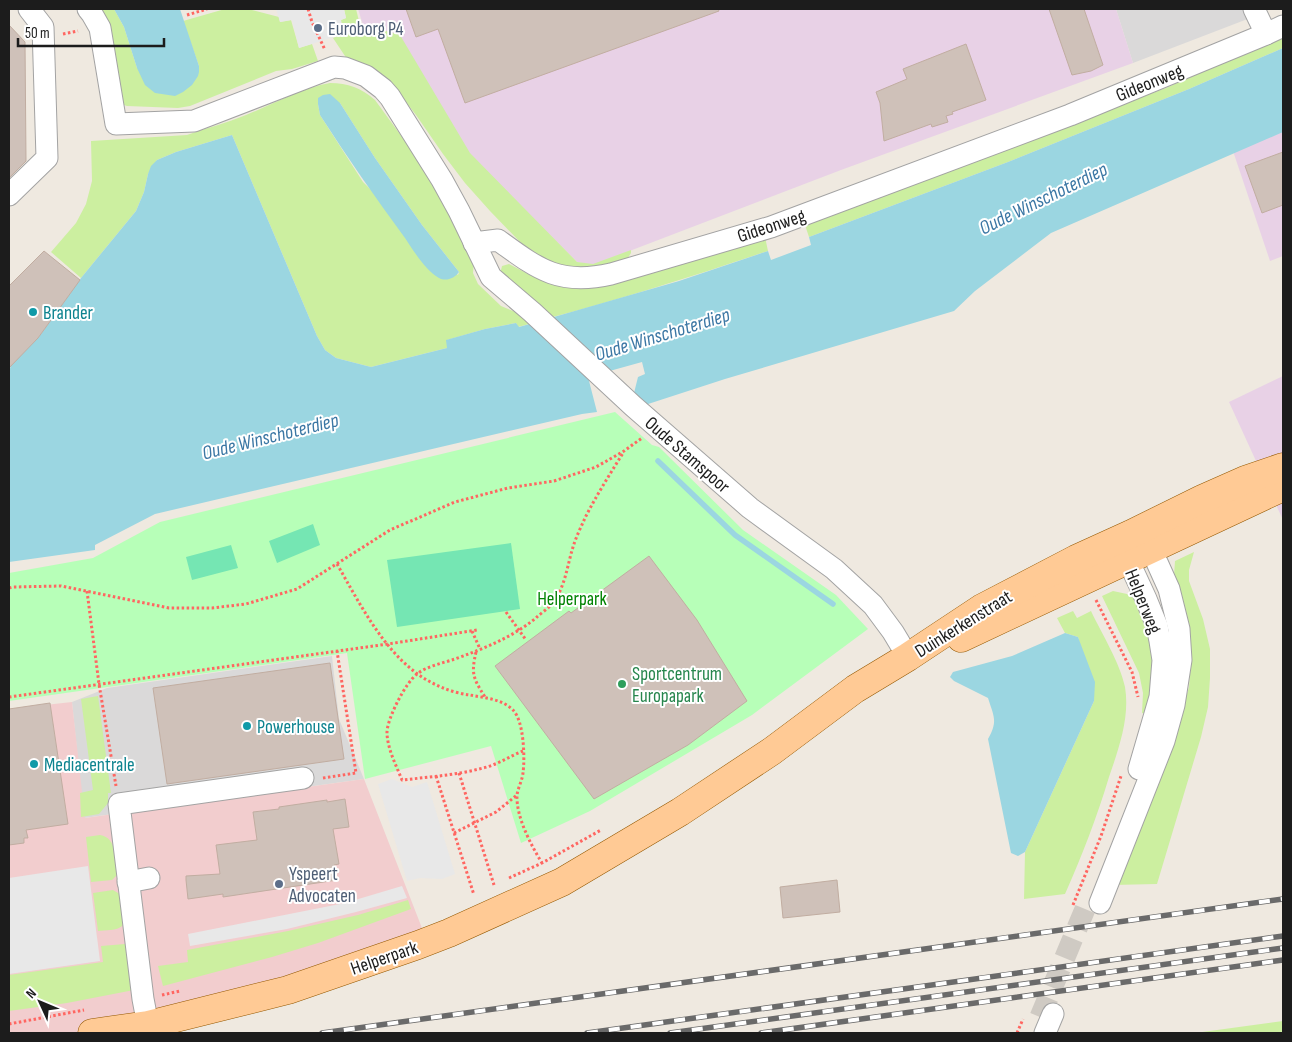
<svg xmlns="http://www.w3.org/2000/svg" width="1292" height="1042" viewBox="0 0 1292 1042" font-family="'Sofia Sans Condensed',sans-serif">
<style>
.residential{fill:#dad9d9}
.commercial{fill:#f2cdce}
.industrial{fill:#e8d1e6}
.grass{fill:#ccefa0;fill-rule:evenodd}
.park{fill:#b7ffb8}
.pitch{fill:#75e6b3}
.parking{fill:#e8e8e8}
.water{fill:#9bd6e1}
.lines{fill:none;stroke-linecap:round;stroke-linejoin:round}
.stream{stroke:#9bd6e1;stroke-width:5.5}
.building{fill:#cfc1b9;stroke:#c1ada1}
.minor-tunnel{stroke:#cfcac3;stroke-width:21;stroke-dasharray:21 11;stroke-linecap:butt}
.minor-casing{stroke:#a3a3a3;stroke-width:23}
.major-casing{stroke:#945800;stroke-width:29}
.path{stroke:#ff6661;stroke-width:3;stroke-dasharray:2.5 2.5;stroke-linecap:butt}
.minor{stroke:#fff;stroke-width:21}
.major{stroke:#ffca95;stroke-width:28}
.rail-casing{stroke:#6a6a6a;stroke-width:5.5}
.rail{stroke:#fff;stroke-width:4;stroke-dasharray:11;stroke-linecap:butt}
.service-dot{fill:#5c6f8a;stroke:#fff;stroke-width:2}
.culture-dot{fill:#0f9aa8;stroke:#fff;stroke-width:2}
.leisure-dot{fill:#2e9e5b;stroke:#fff;stroke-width:2}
.labels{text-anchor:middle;stroke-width:4;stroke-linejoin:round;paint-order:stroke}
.service-label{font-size:19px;fill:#4e5e75;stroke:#fff;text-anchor:start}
.street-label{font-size:19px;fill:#1c1c1c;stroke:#fff}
.culture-label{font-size:19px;fill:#0d838f;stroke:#fff;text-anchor:start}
.park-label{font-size:19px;fill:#018303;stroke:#fff}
.leisure-label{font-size:19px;fill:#27864d;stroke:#fff;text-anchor:start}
.water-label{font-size:20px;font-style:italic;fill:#3b77a4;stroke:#fff}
</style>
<rect width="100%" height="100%" fill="#efe9e0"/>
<g class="residential">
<polygon points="1116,9 1255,9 1258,15 1133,63"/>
<polygon points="332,656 339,719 364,779 84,818 72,702 107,688"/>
</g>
<polygon class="commercial" points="72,702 85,818 364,779 427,941 80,1033 9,1033 9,709"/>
<g class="industrial">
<polygon points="358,9 1116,9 1133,63 841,170 593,265 577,262 468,154 363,25"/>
<polygon points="1283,123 1283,256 1270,261 1234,154 1233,147"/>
<polygon points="1283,376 1283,520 1229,402"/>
</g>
<g class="grass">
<polygon points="94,9 114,9 124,27 137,68 199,66 183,21 225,9 252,9 252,10 279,17 280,22 291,20 299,48 312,44 318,61 292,69 276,71 190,106 178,108 127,106 124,105 101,17"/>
<polygon points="344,9 356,9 360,25 365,27 366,25 400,35 470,153 577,262 593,264 631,250 631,253 626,261 579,272 545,259 521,243 490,211 465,183 443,154 416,115 389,80 375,69 366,65 347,59 333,38 343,34 341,20 346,18"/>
<polygon points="1283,36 1283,48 1189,89 1008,162 809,237 806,228 807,223 1166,88"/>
<path d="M330,83c18,0 31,5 45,17l46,63 27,34 26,65 -1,11 5,11 23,22 17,7 11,11 -11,3 -2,-4 -31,6 -38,11v8l-76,19 -35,-9 -11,-8 -8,-14 -85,-201 -56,17 -19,8 -9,14 -4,18 -8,19 -55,67 -30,-26 25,-29 10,-19 6,-23 -1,-40 96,-6c19,-7 40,-12 59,-20 28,-11 55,-27 84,-32zM340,103l35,55 47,67 37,47 -1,3 -95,-93 -43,-67 -2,-11z"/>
<path d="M765,237l3,14c-72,24 -145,48 -219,67l-49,-44 2,-8 7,-2 23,12 13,5z"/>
<polygon points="1194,552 1189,570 1189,581 1203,619 1210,649 1210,678 1208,707 1201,737 1157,884 1112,885 1177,728 1189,687 1191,662 1174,575 1175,561"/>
<polygon points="1113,591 1127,594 1138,601 1154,636 1150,715 1142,713 1143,693 1139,673 1102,596"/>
<path d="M1073,611l4,7 14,-7c11,23 29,52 34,76 5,30 -6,61 -16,90 -12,40 -27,79 -44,117l-41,5 1,-47 69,-151 -16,-64 -13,-4 -8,-15z"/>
<polygon points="98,696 111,793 108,793 108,803 99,814 81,817 80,793 93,790 81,699"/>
<path d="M100,835c18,3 15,26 17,40l-5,5 -21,2 -5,-45z"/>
<path d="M113,890c3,2 5,2 7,5 3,4 6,27 2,31 -5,5 -17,4 -24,5l-5,-38z"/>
<polygon points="408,900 411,909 318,943 272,957 163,986 158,966 188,962 187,950 288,931 358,915"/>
<polygon points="125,944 134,990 67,1003 9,1011 9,975 103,962 101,946"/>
<polygon points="1283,1021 1283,1033 1195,1033"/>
</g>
<polygon class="park" points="615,412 652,445 659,447 743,530 836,595 868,629 752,715 590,811 521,843 491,746 365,779 347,653 9,701 9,573 93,558 160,522"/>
<g class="pitch">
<polygon points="313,524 320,545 277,563 269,541"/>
<polygon points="511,543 520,609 397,627 387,560"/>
<polygon points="231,545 238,568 192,580 186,557"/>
</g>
<g class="parking">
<polygon points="276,9 344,9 346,18 341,20 343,34 299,48 292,20 280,22"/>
<polygon points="392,779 412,787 427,782 455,874 442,879 420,878 407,881 378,784"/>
<polygon points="88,866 100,961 9,974 9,878"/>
<polygon points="402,886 407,898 356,912 287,929 190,946 188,934 345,903"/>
</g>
<g class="water">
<polygon points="114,9 180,9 199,66 199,72 198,76 192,85 183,92 175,96 155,93 145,85 137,68 124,27"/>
<polygon points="1283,48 1283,132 1051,233 975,291 954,311 725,379 645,405 634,393 638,377 645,374 642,362 588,377 597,412 582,414 155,514 95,545 95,550 9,562 9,372 11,365 38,338 81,278 136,211 144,192 148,174 151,166 157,160 176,152 232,135 317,336 325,350 336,358 371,367 447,348 446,340 485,329 516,323 519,327 679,281 768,251 771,260 811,245 809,237 1008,162 1189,89"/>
<path d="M330,94l10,9 35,55 47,67 37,47c-4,6 -13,10 -20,6 -13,-7 -26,-28 -34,-40 -30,-41 -58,-81 -85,-123l-2,-11v-6l5,-3z"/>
<path d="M1065,633l13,4 17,45 -1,19 -69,151 -7,4 -7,-3 -23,-114c10,-18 6,-22 0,-41l-34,-17 -4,-4 3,-5 59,-16z"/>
</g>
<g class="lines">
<polyline class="stream" points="658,461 735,535 833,604"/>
</g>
<g class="building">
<polygon points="406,9 718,9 719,11 465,103 438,29 416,37"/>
<polygon points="1049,9 1084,9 1103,65 1091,71 1072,75"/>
<polygon points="9,25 25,42 26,161 9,178"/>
<polygon points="966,44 986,100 952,112 953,114 946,116 948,122 932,127 931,124 884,141 880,103 876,92 907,79 903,69"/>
<polygon points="1283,152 1283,205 1262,213 1245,166"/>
<polygon points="44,251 80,280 38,338 9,368 9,286"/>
<polygon points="649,556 697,620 747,701 688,745 594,799 495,666 569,611 571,613"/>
<polygon points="330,663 344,759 167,784 153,688"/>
<polygon points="50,703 68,824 26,830 28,838 24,838 24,843 9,845 9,709"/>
<polygon points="345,799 349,827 333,829 339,864 334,865 337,880 223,897 223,894 188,899 186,880 186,876 220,874 216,845 257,840 253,812 279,809 279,807 327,800 327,802"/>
<polygon points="837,880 840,912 783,918 780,887"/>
</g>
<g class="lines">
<polyline class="minor-tunnel" points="1040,1017 1088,902"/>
<defs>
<g id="minor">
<polyline points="88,9 92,14 100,28 116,124 194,121 334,67 345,68 366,76 383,89 390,97 442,180 459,211 491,277 532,312 633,406 750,508 834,569 873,605 893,632 908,657"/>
<polyline points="1254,9 1266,34"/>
<polyline points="9,195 47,158 43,27 29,9"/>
<path d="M474,243l24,-3c40,29 61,46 113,34l160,-47 299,-112 196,-81 17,-8"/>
<polyline points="1130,544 1128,560 1146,599 1157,626 1160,641 1163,660 1160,697 1139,769"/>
<polyline points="128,882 149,878"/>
<polyline points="1100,903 1164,741 1174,705 1181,660 1179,629 1169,589 1151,549 1139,540"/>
<polyline points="148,1025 143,999 119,804 303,778"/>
<polyline points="1045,1033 1053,1014"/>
</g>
<g id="major">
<polyline points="961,638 1283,487"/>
<polyline points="92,1033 148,1025 288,990 418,945 449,933 562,882 680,812 772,751 855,689 908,657 982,608 1076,559 1131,534 1202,499 1245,480 1283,467"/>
</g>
</defs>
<use href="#minor" class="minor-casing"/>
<use href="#major" class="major-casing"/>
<g class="path">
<polyline points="308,9 312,22 325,50"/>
<polyline points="187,15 207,9"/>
<polyline points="63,34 78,31"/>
<path d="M337,564c26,45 54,103 104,123 9,4 20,7 29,8 15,3 32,4 43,15 11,11 12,48 10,63 -1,8 -5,15 -6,22 -1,22 14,50 25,68"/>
<polyline points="9,588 13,587 61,586 169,608 212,608 246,604 297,589 390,530 455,502 508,488 554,481 596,467 624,451 642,438"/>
<polyline points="87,591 99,684 116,786"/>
<polyline points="1096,600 1132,672 1138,697"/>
<polyline points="506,612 526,640"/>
<polyline points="472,631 480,649"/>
<path d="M476,652c-5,22 -3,26 9,45"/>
<polyline points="9,697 388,644 477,630"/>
<path d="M523,751c-13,5 -26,14 -40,17 -26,7 -54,9 -81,12 -6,-15 -14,-30 -15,-46 -1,-14 19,-52 30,-60 10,-8 26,-11 38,-15 30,-11 56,-21 81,-41 4,-4 10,-8 14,-12 15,-16 17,-40 23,-59 3,-10 8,-20 12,-29 11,-22 25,-44 38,-65"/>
<polyline points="459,773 494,885"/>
<polyline points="436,776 474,895"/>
<polyline points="323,778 356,773 337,651"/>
<polyline points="454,833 496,812 517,795"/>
<polyline points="509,878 542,863 601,830"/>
<polyline points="1073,905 1101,836 1121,776"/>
<polyline points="162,995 180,991"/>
<polyline points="9,1024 84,1010"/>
<polyline points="1017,1033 1023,1019"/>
</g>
<use href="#minor" class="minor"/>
<use href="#major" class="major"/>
<defs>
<g id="rail">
<polyline points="322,1033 1283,899"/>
<polyline points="587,1033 1283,936"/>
<polyline points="670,1033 1283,948"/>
<polyline points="761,1033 1283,960"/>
</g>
</defs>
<use href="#rail" class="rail-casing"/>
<use href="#rail" class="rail"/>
</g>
<g class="service-dot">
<circle cx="318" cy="28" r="5"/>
<circle cx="279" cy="884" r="5"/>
</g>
<g class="culture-dot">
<circle cx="33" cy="312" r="5"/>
<circle cx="247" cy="726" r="5"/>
<circle cx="34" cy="764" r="5"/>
</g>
<circle class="leisure-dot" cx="622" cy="684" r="5"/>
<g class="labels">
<g class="service-label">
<text x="328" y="35">Euroborg P4</text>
<text x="289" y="880">Yspeert<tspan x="289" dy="22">Advocaten</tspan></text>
</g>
<g class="street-label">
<text transform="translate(1149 82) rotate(-22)" y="7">Gideonweg</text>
<text transform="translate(771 225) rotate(-18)" y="7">Gideonweg</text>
<text transform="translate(688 454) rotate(41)" y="7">Oude Stamspoor</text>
<text transform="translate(1144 601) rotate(68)" y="7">Helperweg</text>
<text transform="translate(963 623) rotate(-32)" y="7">Duinkerkenstraat</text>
<text transform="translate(384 957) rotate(-19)" y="7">Helperpark</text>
</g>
<g class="culture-label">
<text x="43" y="319">Brander</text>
<text x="257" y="733">Powerhouse</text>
<text x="44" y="771">Mediacentrale</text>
</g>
<g class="park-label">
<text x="572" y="605">Helperpark</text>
</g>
<g class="leisure-label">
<text x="632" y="680">Sportcentrum<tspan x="632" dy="22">Europapark</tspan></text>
</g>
<g class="water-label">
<text transform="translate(1043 198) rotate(-26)" y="7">Oude Winschoterdiep</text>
<text transform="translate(662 334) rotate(-17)" y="7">Oude Winschoterdiep</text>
<text transform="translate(270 436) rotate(-14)" y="7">Oude Winschoterdiep</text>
</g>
</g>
<rect width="1292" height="1042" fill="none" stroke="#1c1c1c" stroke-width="20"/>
<g transform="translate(40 1002) rotate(314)" stroke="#ffffff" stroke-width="4" paint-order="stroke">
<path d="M0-4L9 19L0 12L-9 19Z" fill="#1c1c1c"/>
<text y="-8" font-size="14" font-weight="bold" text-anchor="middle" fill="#1c1c1c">N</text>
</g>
<path d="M18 38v8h146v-8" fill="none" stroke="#1c1c1c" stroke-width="2.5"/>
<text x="25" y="38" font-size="15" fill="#1c1c1c" stroke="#ffffff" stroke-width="4" paint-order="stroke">50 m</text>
</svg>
